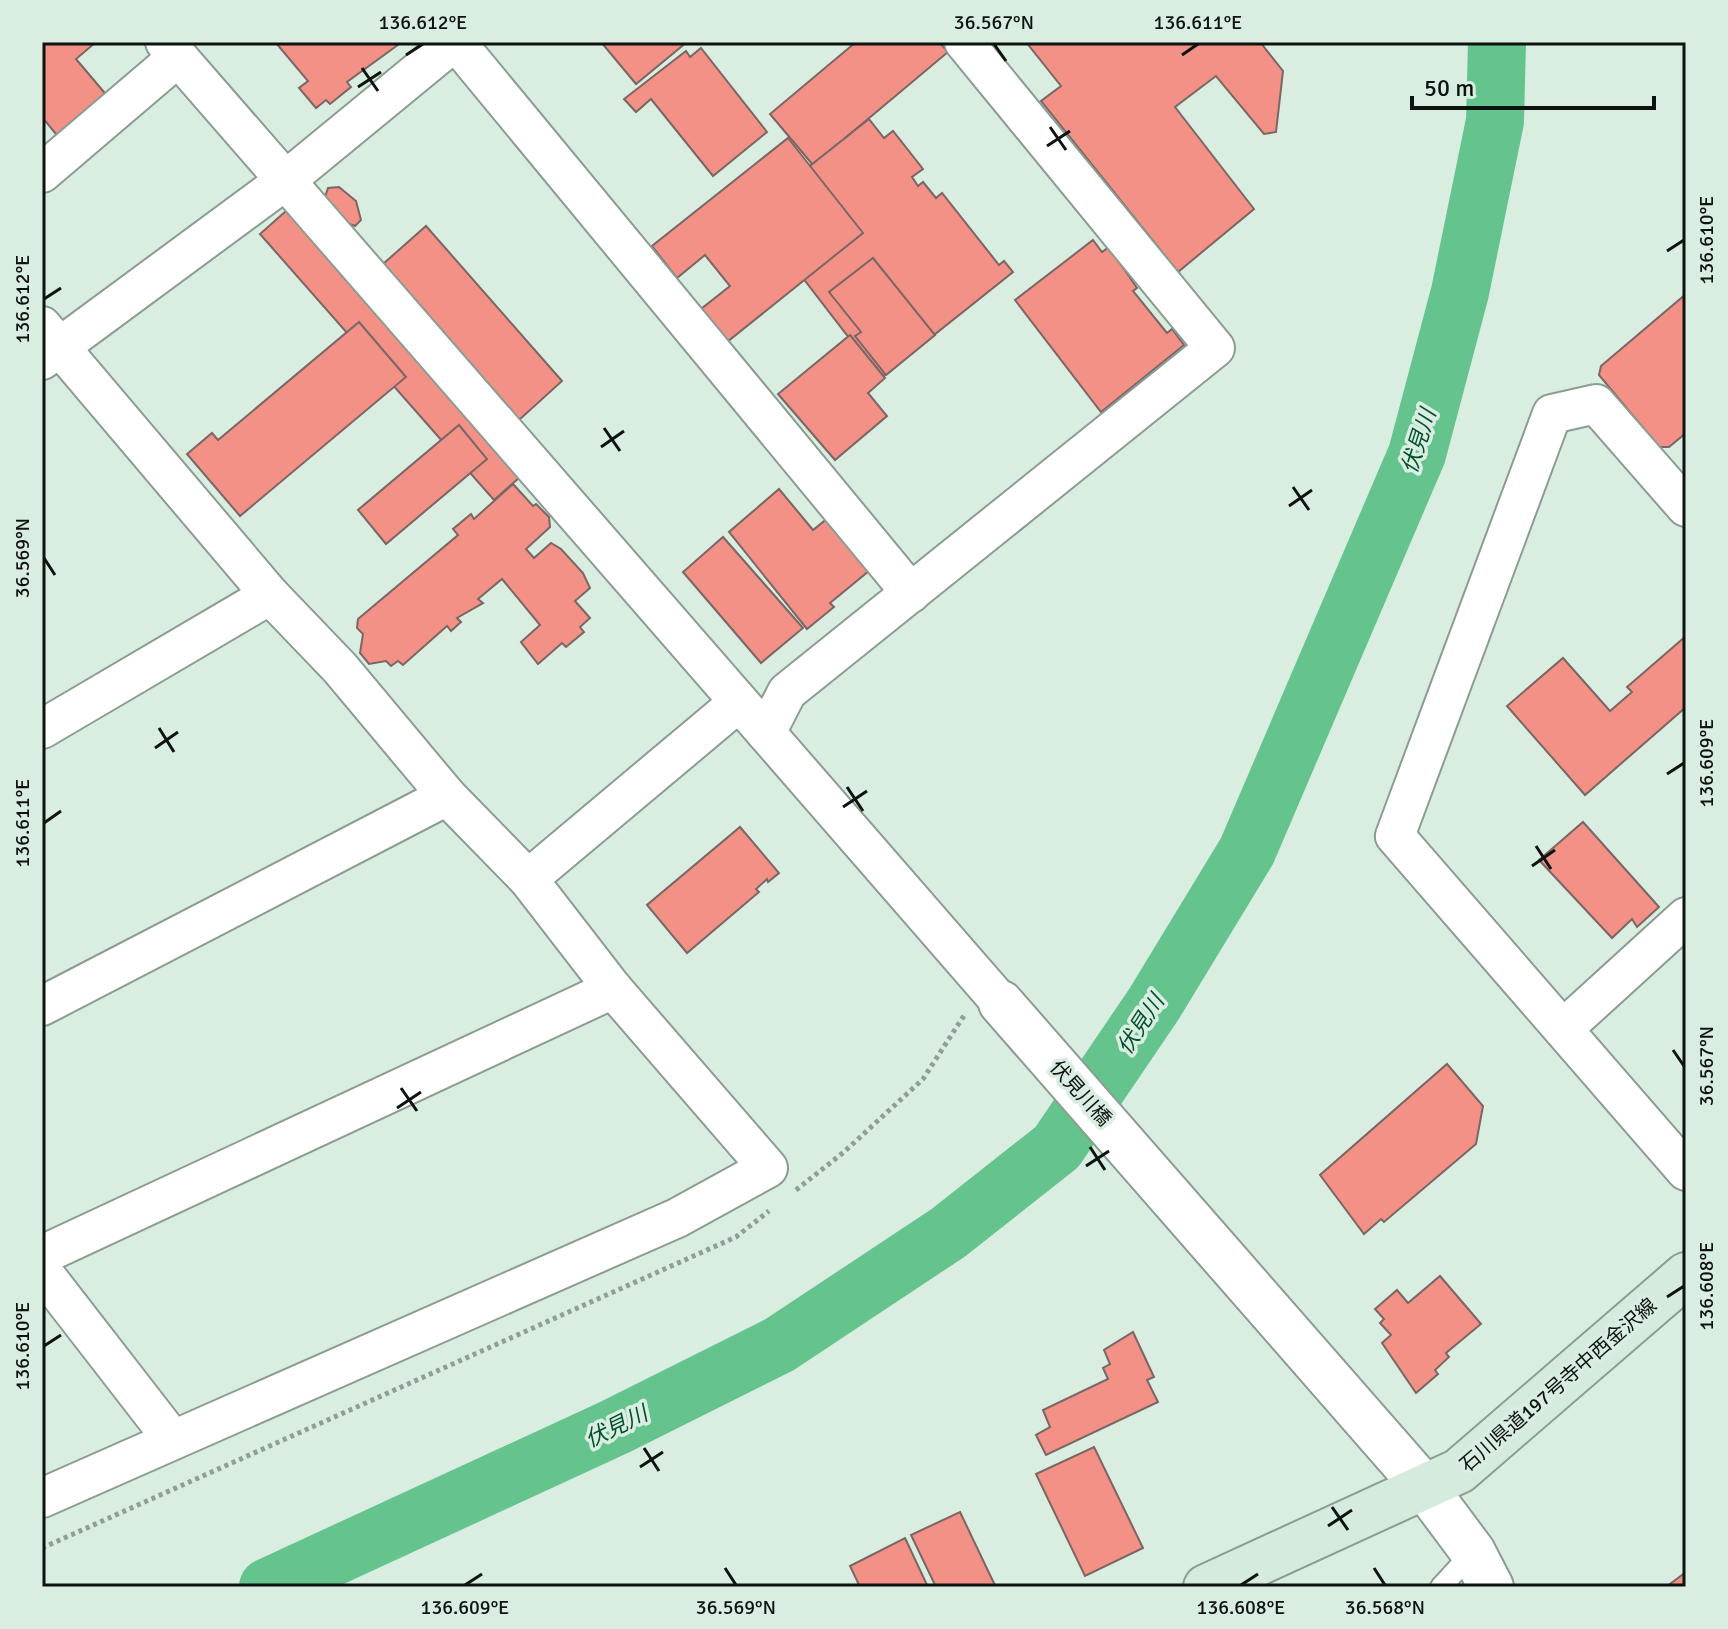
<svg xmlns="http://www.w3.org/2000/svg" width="1728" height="1629" viewBox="0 0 1728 1629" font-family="Signika,'Noto Sans JP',sans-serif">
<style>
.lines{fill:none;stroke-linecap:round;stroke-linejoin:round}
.river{stroke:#65c48e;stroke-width:58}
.building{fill:#f39187;stroke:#7a6664;stroke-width:2}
.service-casing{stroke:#8b9c91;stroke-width:24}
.minor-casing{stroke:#8b9c91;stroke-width:42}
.tertiary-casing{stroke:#8b9c91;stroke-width:48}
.secondary-casing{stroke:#8b9c91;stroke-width:48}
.path{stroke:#909e95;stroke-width:5;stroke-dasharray:4 4;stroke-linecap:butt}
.service{stroke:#fff;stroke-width:20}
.minor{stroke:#fff;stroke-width:38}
.tertiary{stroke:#fff;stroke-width:44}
.secondary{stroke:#d4ebdd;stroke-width:44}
.ticks{fill:none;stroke:#0d130f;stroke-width:3}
.labels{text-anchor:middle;stroke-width:7;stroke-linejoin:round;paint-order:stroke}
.street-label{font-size:20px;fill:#0d130f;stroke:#daede1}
.water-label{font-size:22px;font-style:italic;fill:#004f2d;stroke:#daede1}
.neatline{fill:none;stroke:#0d130f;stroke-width:3}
.ticks-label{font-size:20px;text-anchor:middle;fill:#0d130f}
</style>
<rect width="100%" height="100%" fill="#daede1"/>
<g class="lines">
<polyline class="river" points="268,1587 615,1427 779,1345 948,1233 1057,1147 1154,1004 1247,851 1417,454 1460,292 1495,121 1497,42"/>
</g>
<g class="building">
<polygon points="44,42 96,42 76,59 109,98 60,139 42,117"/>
<polygon points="402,42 347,82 351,87 330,104 326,100 316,108 299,88 308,81 276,43"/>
<polygon points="601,42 687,42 636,84"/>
<polygon points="856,42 939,42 948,52 813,165 770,114"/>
<polygon points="1026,42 1260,42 1283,71 1276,132 1264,134 1216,76 1175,107 1254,209 1178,272 1041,101 1061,86"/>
<polygon points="701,48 767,132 713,176 651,99 636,112 624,99 686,51 690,57"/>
<polygon points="869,119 884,138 893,131 923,169 912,177 918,186 923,182 936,198 942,193 999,265 1004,261 1013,272 880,378 752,212"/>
<polygon points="788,138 863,233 727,342 701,309 730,286 705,255 677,278 652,246"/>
<polygon points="314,186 325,197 328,188 339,187 356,201 361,220 355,226 347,223 383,264 426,226 562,381 519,420 547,453 494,500 260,234"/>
<polygon points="1093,240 1102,252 1109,247 1137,288 1133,291 1167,333 1172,329 1184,345 1101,412 1015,300"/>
<polygon points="873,258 935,335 886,375 855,336 861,332 829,292"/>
<polygon points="1686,294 1686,433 1669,447 1659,447 1599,375 1601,366"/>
<polygon points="359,322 406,377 240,516 187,454 212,433 218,440"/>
<polygon points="850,335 885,378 868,393 887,416 835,460 778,394"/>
<polygon points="459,425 487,459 386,544 358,510"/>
<polygon points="513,484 533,506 536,504 549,517 550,527 526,549 534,558 551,543 561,549 583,573 590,588 575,601 590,618 580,627 584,632 566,647 562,643 538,664 521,642 540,625 502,579 478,599 483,603 457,618 461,622 451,631 447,626 403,665 398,661 391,666 386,661 369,664 360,653 363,634 357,628 358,619 458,535 453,529 471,514 474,519"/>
<polygon points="779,489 813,530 828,518 870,570 830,603 834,607 807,629 729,532"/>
<polygon points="723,537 803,628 761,663 683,572"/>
<polygon points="1686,636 1686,707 1585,795 1507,706 1563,658 1610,711 1632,692 1627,687"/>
<polygon points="1583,822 1659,907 1637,927 1632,919 1612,938 1539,860"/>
<polygon points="740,827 779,873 768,882 767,879 756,889 759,892 687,953 647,905"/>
<polygon points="1447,1064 1483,1106 1476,1144 1384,1222 1381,1219 1364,1234 1320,1175"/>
<polygon points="1440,1276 1481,1324 1446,1353 1449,1357 1435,1370 1438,1374 1416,1393 1382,1343 1391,1335 1380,1323 1384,1319 1375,1309 1397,1290 1408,1303"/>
<polygon points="1133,1332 1154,1377 1147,1380 1158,1402 1046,1455 1036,1435 1050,1427 1043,1410 1108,1379 1103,1368 1110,1364 1104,1350"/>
<polygon points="1094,1447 1143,1548 1085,1576 1036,1474"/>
<polygon points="960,1512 991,1577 996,1587 936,1587 911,1535"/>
<polygon points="905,1538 928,1587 860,1587 850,1566"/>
<polygon points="1686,1572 1686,1587 1666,1587"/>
</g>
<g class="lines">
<defs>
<polyline id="service" points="1441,1587 1473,1552"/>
<g id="minor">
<polyline points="165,42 1001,1003"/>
<polyline points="456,42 911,593"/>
<polyline points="42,173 178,57"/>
<polyline points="42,326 270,595 340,668 447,796 528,879 613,989 768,1168 677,1218 42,1498"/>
<polyline points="42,360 286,180 454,42"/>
<polyline points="1686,507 1596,404 1552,414 1395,836 1686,1171"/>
<polyline points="42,729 270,595"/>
<polyline points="766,733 787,692 1215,348 964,42"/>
<polyline points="528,879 739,702"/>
<polyline points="42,1006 447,796"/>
<polyline points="1563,1029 1686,917"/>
<polyline points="42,1255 613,989"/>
<polyline points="42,1271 173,1440"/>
</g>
<polyline id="tertiary" points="1001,1003 1426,1489 1473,1552 1491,1587"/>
<polyline id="secondary" points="1206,1587 1459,1471 1686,1275"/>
</defs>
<use href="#service" class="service-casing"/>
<use href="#minor" class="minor-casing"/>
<use href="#tertiary" class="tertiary-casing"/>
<use href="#secondary" class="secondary-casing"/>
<g class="path">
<polyline points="796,1190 844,1152 923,1079 965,1014"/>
<polyline points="42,1548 736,1237 769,1211"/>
</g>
<use href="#service" class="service"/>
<use href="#minor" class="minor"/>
<use href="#tertiary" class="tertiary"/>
<use href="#secondary" class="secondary"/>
</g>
<path class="ticks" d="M994,44l12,17M406,55l17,-11M1182,55l16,-11M362,68l16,23M358,87l23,-15M1050,127l16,23M1047,146l23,-15M1667,251l17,-11M44,299l17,-11M604,428l16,23M601,447l23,-16M1293,487l16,23M1289,506l23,-16M44,558l11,17M159,728l15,24M155,748l23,-16M1667,774l17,-11M847,787l16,24M843,807l24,-16M44,823l17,-12M1536,846l15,23M1532,866l23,-16M1673,1050l11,16M401,1088l16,23M397,1108l24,-16M1090,1147l15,23M1086,1166l23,-15M1667,1297l17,-11M44,1346l17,-11M644,1448l15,23M640,1467l23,-15M1332,1507l16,23M1328,1526l24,-16M725,1568l11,17M1374,1568l11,17M465,1585l17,-11M1241,1585l17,-11"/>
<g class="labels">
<g class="street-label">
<text transform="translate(1081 1093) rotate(48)" y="7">伏見川橋</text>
<text transform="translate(1558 1385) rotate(-41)" y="7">石川県道197号寺中西金沢線</text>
</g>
<g class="water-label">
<text transform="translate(1418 441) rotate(-72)" y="8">伏見川</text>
<text transform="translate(1140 1024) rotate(-57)" y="8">伏見川</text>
<text transform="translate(616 1426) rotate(-26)" y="8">伏見川</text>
</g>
</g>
<rect width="1728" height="1629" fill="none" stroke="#daede1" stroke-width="88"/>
<path d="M1412 96v12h242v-12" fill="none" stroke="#0d130f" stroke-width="4"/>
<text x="1424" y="96" font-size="24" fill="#0d130f" stroke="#daede1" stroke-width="6" paint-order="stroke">50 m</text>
<rect x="44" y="44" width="1640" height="1541" class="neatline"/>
<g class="ticks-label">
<text x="423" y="29">136.612°E</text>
<text x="994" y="29">36.567°N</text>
<text x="1198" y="29">136.611°E</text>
<text transform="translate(1706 240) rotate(-90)" y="7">136.610°E</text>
<text transform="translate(22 299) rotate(-90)" y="7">136.612°E</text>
<text transform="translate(22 558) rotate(-90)" y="7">36.569°N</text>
<text transform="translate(1706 763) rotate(-90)" y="7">136.609°E</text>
<text transform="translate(22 823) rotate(-90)" y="7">136.611°E</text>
<text transform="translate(1706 1066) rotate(-90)" y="7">36.567°N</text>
<text transform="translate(1706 1286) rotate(-90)" y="7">136.608°E</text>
<text transform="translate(22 1346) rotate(-90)" y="7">136.610°E</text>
<text x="465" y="1614">136.609°E</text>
<text x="736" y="1614">36.569°N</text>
<text x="1241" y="1614">136.608°E</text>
<text x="1385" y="1614">36.568°N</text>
</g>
</svg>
